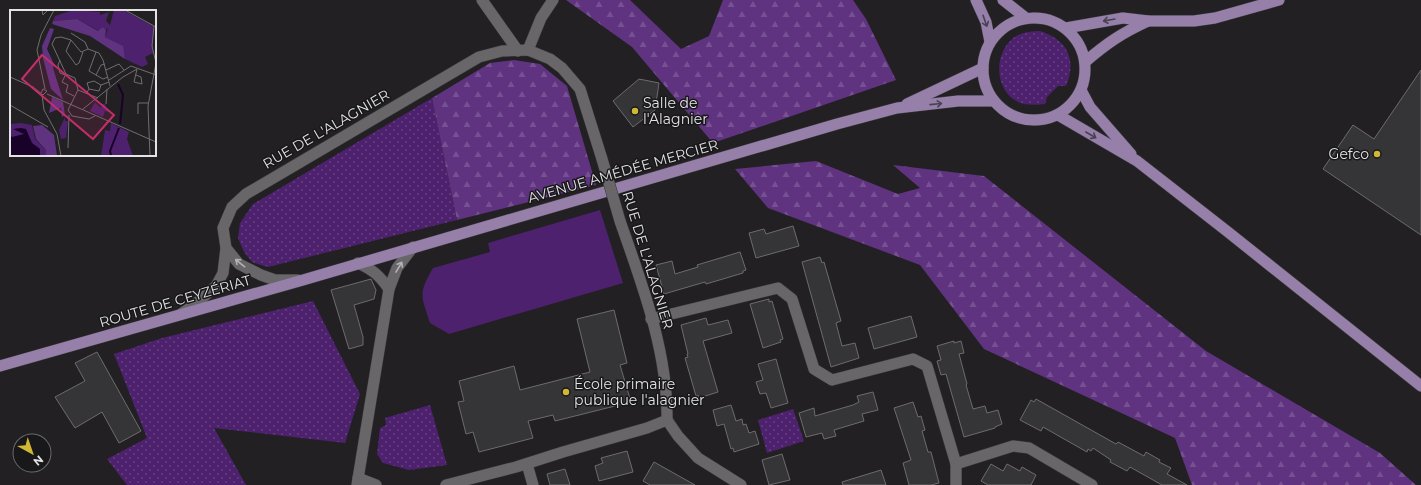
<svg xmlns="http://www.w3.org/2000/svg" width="1421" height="485" viewBox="0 0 1421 485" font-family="Montserrat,sans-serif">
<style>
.green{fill:url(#green-dots)}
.forest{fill:url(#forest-firs)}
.pitch{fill:#4d216d}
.building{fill:#353436;stroke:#6d6b6e}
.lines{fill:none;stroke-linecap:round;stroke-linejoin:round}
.minor-casing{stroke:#3b3a3c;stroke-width:12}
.primary-casing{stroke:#3b3a3c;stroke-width:12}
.minor{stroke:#686669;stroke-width:11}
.primary{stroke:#9680aa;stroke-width:11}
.minor-bridge-casing{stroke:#3b3a3c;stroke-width:12;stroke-linecap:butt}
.minor-bridge{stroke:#686669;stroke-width:11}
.oneway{stroke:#4a4153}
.oneway2{stroke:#b2b1b3}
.poi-dot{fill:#d0b736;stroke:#181719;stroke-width:1.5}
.labels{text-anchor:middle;stroke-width:3;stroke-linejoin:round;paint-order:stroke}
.poi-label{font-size:14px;fill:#e3e3e4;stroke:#181719;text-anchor:start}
.street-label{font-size:14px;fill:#e3e3e4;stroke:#181719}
.inset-river{fill:none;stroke:#190229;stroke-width:2}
.inset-road{fill:none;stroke:#6f6e70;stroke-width:1}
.view{fill:#c52c69;fill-opacity:0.15;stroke:#c52c69;stroke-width:2}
.inset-edge{fill:none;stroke:#e3e3e4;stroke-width:2}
</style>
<defs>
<pattern id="green-dots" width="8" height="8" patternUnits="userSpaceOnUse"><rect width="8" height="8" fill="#4d216d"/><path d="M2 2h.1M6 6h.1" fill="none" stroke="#664182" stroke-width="1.8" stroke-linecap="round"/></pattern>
<pattern id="forest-firs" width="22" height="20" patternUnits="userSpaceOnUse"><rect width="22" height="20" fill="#5f3380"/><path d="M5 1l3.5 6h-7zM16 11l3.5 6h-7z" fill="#765092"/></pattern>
</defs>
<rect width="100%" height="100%" fill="#222023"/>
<g class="green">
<path d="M1040,31c28,9 37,29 26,55h-8l-11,11 -2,7c-7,1 -14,1 -21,0 -30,-7 -33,-52 -8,-68 8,-4 16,-5 24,-5z"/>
<polygon points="432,98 457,220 268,267 252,262 244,252 238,238 240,223 253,204"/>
<polygon points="313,301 360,394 345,443 214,428 246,485 127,485 107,459 147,438 114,354 162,338"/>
<polygon points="430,405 447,465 409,470 383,463 377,454 380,428 386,425 385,418"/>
<polygon points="793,409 804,441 767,453 758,420"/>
</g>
<g class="forest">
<polygon points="566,0 630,0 681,49 709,36 723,0 853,0 866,19 896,80 713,143 632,47"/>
<polygon points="514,60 540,64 567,86 596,185 457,220 432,98 490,63"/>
<polygon points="816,161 898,194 920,188 893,165 984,176 1206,351 1380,453 1416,485 1192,485 1175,438 984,349 920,265 768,208 735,169"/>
</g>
<path class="pitch" d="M600,210l23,73 -174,51 -19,-11c-9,-28 -12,-29 3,-55l57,-16 -2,-9z"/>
<g class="building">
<polygon points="1421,70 1421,235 1323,169 1353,125 1374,139"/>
<polygon points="639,79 659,83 655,110 633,127 613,101"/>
<polygon points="793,226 799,246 756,258 749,233 764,229 766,234"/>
<polygon points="740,252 746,270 743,271 743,273 706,284 705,282 664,294 656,265 672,261 675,274 698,267 697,265"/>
<polygon points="820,257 822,263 824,262 841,321 836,323 842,346 855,343 859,358 831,367 802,262"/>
<polygon points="371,279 376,290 374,299 354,305 363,337 363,345 349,349 331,290"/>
<polygon points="769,299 769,302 772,301 783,339 780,340 781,342 763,348 750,304"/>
<polygon points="614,310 627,363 620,365 631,402 555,421 553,415 528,421 533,438 479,452 473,432 466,434 458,402 464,401 459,381 514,366 520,390 590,372 577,319"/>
<polygon points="911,316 917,337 874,349 868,328"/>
<polygon points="706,318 708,325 728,320 732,333 703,341 718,392 699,398 698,395 696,396 685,358 688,357 687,354 688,354 681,325"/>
<polygon points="954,341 954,343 961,341 964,353 959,354 967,384 966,385 973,409 985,406 987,413 998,410 1002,424 995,427 995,428 964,437 946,374 941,375 937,361 941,360 937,346"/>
<polygon points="97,352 141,431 119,443 102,412 75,428 55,397 85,381 75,363"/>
<polygon points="776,359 788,403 771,408 766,393 760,394 756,382 763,380 758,364"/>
<polygon points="873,392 878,410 862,414 864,421 834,430 836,436 824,439 822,433 806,437 799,413 814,408 815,416 853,405 859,402 857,396"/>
<polygon points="1036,399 1116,444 1118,442 1144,456 1146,452 1160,460 1159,462 1171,468 1167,474 1187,485 1162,485 1130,467 1127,471 1110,462 1111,460 1093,448 1091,451 1088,449 1087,452 1043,427 1041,431 1020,420 1031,400 1034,402"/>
<polygon points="913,402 918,417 921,416 925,430 922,431 928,452 931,452 939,483 931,485 909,485 903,463 911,460 894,408"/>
<polygon points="731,405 736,421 742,419 743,425 746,424 749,433 755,431 759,444 734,452 733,448 731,449 724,424 717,426 713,410"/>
<polygon points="627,451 633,472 599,481 595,466 603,463 601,458"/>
<polygon points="782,454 790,480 769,485 762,460"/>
<polygon points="654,462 695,485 650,485 643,481"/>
<polygon points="991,464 1003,471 1007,464 1020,471 1022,467 1036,475 1031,485 988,485 981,481"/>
<polygon points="565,469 570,485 550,485 547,474"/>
<polygon points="881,470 886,485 843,485 842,482"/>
</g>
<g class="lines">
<defs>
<g id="minor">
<polyline points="482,0 518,51"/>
<polyline points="528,50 541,18 553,0"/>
<polyline points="226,248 239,264 261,275 275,280 298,280"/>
<path d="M358,263c15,7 21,12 31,26"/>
<polyline points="181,314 199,301 216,286 223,273 226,248 223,228 232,207 246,194 479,57 502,51 528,50 550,59 562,68 580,89 602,159"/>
<polyline points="651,319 778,288 792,299 814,369 832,380 913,359 927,366 956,464 956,485"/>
<polyline points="667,420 678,436 698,458 741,485"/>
<polyline points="527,464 533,485"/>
<polyline points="956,464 1013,446 1029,448 1092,485"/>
<polyline points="358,478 376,485"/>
<polyline points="357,485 389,289 397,268 413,247"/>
<path d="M446,485l70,-18 47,-15 84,-24 20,-8c1,-68 -25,-136 -47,-199"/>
</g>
<g id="primary">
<polyline points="976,0 986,22 990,42"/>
<polyline points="1003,0 1026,18"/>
<circle cx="1034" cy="69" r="51"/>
<polyline points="1066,28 1123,18 1148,21 1194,21 1215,18 1279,0"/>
<path d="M1085,62c22,-19 37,-29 63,-41"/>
<polyline points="1081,90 1090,107 1131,154"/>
<polyline points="907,104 983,68"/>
<polyline points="1058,115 1137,161 1228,232 1421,386"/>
<polyline points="0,366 303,280 837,124 897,108 958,101 994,101"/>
</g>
</defs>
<use href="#minor" class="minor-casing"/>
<use href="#primary" class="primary-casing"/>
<use href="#minor" class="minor"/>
<use href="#primary" class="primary"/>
<defs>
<polyline id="minor-bridge" points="602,159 620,221"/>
</defs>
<use href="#minor-bridge" class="minor-bridge-casing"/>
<use href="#minor-bridge" class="minor-bridge"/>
</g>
<defs><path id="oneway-shaft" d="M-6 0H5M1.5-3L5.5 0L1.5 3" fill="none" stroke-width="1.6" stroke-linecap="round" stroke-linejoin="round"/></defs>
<g class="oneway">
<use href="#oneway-shaft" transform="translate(1109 20) rotate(170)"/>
<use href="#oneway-shaft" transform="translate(985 21) rotate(71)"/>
<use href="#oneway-shaft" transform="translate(936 104) rotate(-6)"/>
<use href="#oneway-shaft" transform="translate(1091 135) rotate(30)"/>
</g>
<g class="oneway2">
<use href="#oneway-shaft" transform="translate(240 263) rotate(-141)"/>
<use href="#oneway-shaft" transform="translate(399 267) rotate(-59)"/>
</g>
<g class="poi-dot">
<circle cx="635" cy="111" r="4"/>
<circle cx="1377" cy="154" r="4"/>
<circle cx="566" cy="392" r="4"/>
</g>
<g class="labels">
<g class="poi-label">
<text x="643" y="108">Salle de<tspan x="643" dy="16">l'Alagnier</tspan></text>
<text x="1369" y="159" text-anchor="end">Gefco</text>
<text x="574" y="389">École primaire<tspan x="574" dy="16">publique l'alagnier</tspan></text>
</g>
<g class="street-label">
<text transform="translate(326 129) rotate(-30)" y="5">RUE DE L'ALAGNIER</text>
<text transform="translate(623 171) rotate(-16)" y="5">AVENUE AMÉDÉE MERCIER</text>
<text transform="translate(648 260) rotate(73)" y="5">RUE DE L'ALAGNIER</text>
<text transform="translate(175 301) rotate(-16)" y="5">ROUTE DE CEYZÉRIAT</text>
</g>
</g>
<g transform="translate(10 10)">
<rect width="146" height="146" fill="#222023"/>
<path d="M63,0l27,2v3l9,-3 -3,9 4,4 4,-15h9l30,16v27l-8,4 3,7 -6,3 -17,-8 -3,-13 -17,-9 3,-9 -2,2 -3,-3 -4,4 -22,-12 -24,2 2,-5zM85,92l6,6 1,-4h3l3,8 -3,-1 -2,6 -13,-6zM55,107v4h3l-2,17 -5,1 -2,-9zM11,113l11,2 3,14 11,11v6h-36v-32zM101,113l18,9 -2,7 6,17h-32l4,-26 5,1z" fill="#4d216d"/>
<path d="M67,9l21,12 5,-4 3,3 -1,7 18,9 2,13 -35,-23 -38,-12 1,-3zM40,18l4,1 -7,20 7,15 -1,4 10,32 -12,-11 -8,-31 -1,-12zM42,87l11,5 2,13 -3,2 -1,-9 -12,5zM32,115l12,10 3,21h-11v-6l-10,-11 -3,-13z" fill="#5f3380"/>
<path d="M11,118l5,1 6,14 8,6v7h-30v-21l2,2 12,-3 -11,-5z" fill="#190229"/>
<path class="inset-river" d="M108,74l5,11 -3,29M101,146l-1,-5 9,-23"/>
<path class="inset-road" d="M32,0l1,5 5,-5M115,0l31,17M61,23l14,9 3,7 11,4 4,7 7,26M61,30l-5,11 10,14 3,-2 4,-11M86,42l-7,19 7,4M50,50l-2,5 2,8 5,2M95,54l-4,1 -5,10 7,4 5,-2M96,60l13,-6 5,6M56,64l-4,8 6,3 -2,7 8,4M126,65l5,2 1,7 -8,-2 3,-13M0,67l23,10 10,8 4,-4 -4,-2 -2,4M99,70l22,-14 25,9M35,79l-8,-39 4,-15 13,-25M79,79l10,2 2,-6 8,-3M68,80l-3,-12 -9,-4 -14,-30 3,-6 6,-1 10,3 10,12 7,-3M37,84l109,48M76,84l3,-5 -2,-6 7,-2 7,4M32,85l2,15 13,24 4,22M96,94l1,-15M0,95l38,22M73,99l40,-32 14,-8M128,104v-11h10M85,106l-6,3 -17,-3 -4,-6 10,-20 20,8M58,138l1,-33M140,146l-2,-50 8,-43 -4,-17 2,-20"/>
<path class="view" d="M32,45l72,60 -21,24 -71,-60z"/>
<rect width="146" height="146" class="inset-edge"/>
</g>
<g transform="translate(32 453) rotate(140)"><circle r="19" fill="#181719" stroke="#69696a"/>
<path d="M0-3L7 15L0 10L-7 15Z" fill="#d0b736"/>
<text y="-6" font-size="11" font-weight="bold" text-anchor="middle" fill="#e3e3e4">N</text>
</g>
</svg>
